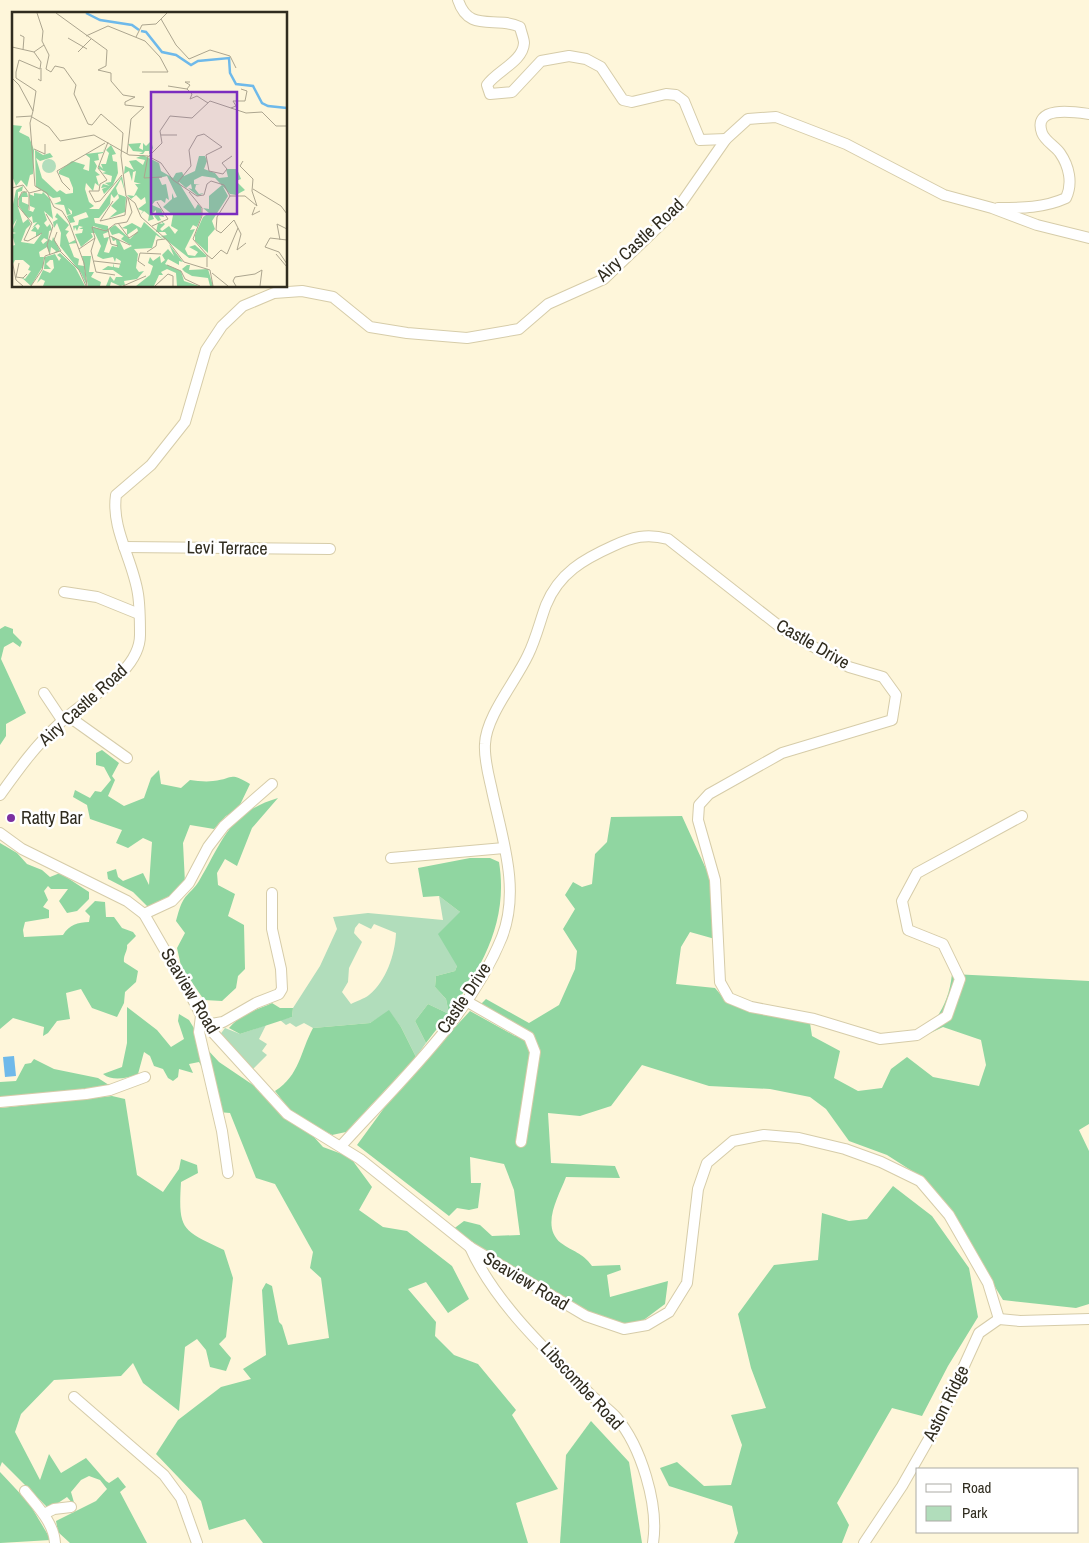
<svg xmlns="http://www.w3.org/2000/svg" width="1089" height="1543" viewBox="0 0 1089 1543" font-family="'Archivo Narrow',sans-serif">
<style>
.green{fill:#b1ddbb;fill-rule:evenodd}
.forest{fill:#90d6a1}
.water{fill:#6eb9ea}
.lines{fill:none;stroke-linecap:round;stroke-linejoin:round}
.minor-casing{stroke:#d6cca9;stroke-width:12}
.minor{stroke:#fff;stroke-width:10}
.poi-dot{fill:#7c30a1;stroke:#fff;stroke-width:2}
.labels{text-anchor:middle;stroke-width:5;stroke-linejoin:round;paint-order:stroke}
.street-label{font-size:18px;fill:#302c1f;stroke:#fff}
.poi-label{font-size:18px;fill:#302c1f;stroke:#fff;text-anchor:start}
.inset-river{fill:none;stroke:#6eb9ea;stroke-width:2.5}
.inset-road{fill:none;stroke:#aca58f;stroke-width:1}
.view{fill:#7b2cbf;fill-opacity:0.15;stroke:#7b2cbf;stroke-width:2.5}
.inset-edge{fill:none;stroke:#302c1f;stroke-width:2.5}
</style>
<rect width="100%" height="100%" fill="#fef6da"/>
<g class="green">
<path d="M439,896l21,16 -3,54 -2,5 -19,5 -1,11 11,12 3,15 -21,-10 -13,17 11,22 -10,14 -15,-30 -12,-16 -19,12 -57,5 -9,-5 -8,4 -6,-4 -4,2 -6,-5 12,-3 1,-9 27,-42 17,-37 -4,-12 35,-4 75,7zM359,923l12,6 3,-5 22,9c-1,22 -10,48 -27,62 -5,4 -13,6 -18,9l-9,-12 6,-10 1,-14 13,-26 -8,-9 1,-5z"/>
<polygon points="266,1025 259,1039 267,1044 262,1051 267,1055 251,1071 219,1036 225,1028 240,1034"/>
</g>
<g class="forest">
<polygon points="5,626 13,629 13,633 22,642 20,647 13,642 4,647 1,659 26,713 6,724 6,736 0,745 0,629"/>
<path d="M102,750l17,13 -7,13 3,4 -7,16 16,10 20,-8 7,-20 8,-8 2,14 20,4 9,-8c7,1 16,2 23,1 21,-2 15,-10 37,3l-12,25 -12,7 -12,13 -24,-4 -7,18 2,40 -10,16 -23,12 -19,-19 -25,-13 -1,-7 9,-3 2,8 5,4 20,-8 6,12 3,-43 -9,-4 -15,10 -12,-5 6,-13 -32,-11 -3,-14 -14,-8 2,-7 15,8 5,-7 6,1 10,-12 -7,-13 -8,-2v-12z"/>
<path d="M278,798l-26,30 -15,38 -12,-7 -8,14 1,12 17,9 -7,22 16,9 1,44 -7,7 -2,12 -14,13 -18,-1 -23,-34 -4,-18 8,-15 -9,-12c2,-7 4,-16 8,-22 4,-6 11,-11 15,-18 24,-40 29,-68 79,-83z"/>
<path d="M682,816l25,55 6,23 2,45 -25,-7 -9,15 -5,37 39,4 12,14 83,21 2,13 28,15 -6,27 24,13 24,-3 9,-19 16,-12 26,20 46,9 7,-21 -5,-25 -38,-13 -21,10c17,-21 27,-35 30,-63l137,7v143l-10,6 10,21v153l-13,4 -73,-8 -53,-87 -27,-35 -36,-23 -38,-14 -23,-32 -16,-12 -40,-8 -61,-3 -67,-21 -31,41 -31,10 -32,-3 3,50 64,3 5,12 -54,-1c-7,19 -26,49 -5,66 12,9 21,9 31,23l28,-1 1,5 -14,5 3,22 58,-16 -3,23 -28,21 -36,-5 -149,-90 12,-9 16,4 12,11 28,-1 -6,-45 -10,-26 -34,-7 1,26h10l-3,25 -9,2 -12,-2 -8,8 -92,-71 41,-56 72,-78 45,25 7,-8 -41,-24 5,-5 43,24 30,-18 16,-36 2,-18 -14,-22 12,-20 -10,-14 8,-13 9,5 10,-3 3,-30 12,-12 4,-25z"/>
<path d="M0,843l17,10 10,11 15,6 8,7 10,-4 29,19v7l-12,12 -10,2 -8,-12 9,-12h-17l-3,-3 -4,5 4,9 -5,7 6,3v8l-24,4 -2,8 1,7 39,-2c6,-10 15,-13 26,-13l1,-6 -5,-5 10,-10 10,1 1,15h8l8,11 11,4 3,4 -9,9c1,6 -4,10 -3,17l14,9 -2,11 -11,10 -1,11 -7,14 -25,-9 -11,-19 -15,4 4,26 -13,2 -9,12 -5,3 1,-9 -31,-9 -13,11z"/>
<path d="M470,858h20l9,4c12,72 -31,127 -73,181l-11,-22 13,-17 21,10 -3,-15 -11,-12 1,-11 19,-5 2,-5 -19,-32 22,-22 -21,-16 -16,1 -5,-29z"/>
<path d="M272,1003l8,5h13l-1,9 -52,17 -11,-6c13,-15 26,-17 43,-25z"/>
<path d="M127,1007l30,23 14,17 13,-8 -6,-18 1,-7 10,6 17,28 13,14 37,25 27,29 30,20 10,11 27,10 22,30 -13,23 24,17 24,4 45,35 17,33 -21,14 -22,-31 -18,7 28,33 -1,14 19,19 24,9 38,46 -4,5 46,74 -42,14 12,40h-265l-18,-24 -36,11 -8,-29 -45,-47 22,-34 43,-33 30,-8 -8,-10 23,-14 -4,-65 4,-7 6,3 7,36 3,3 6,20 41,-7 -8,-60 -11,-10 3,-16 -38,-68 -19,-6 -26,-65 -12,-1 -3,-21 -16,-29 -10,2 4,9 -14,-4 -1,8 -5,4 -5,-3 -5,-9 -9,-3 -4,-10 -6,-4 -6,22c-11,4 -25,8 -35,0l19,-7 5,-24z"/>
<path d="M389,1010l12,17 15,30 -70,75 -14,3 -39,-21 -18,-23c25,-16 25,-39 38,-63l57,-5z"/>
<polygon points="34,1059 54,1069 98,1078 112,1087 0,1099 0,1082 16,1081 25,1064 31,1063"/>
<path d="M112,1096l13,3 12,76 26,17 16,-23 2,-10 16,6 1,8 -17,9c-3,49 1,48 43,68l9,28 -7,59 -7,7 12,14 -5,13 -16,-4 -4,-17 -9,-11 -12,8 -6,64 -36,-28 -10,-20 -12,13 -67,4 -33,34 -6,18 25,48 9,-26 12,19 25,-15 20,23 3,2 9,-6 8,10 -6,5 27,51h-77l-12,-11 -2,-11 40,-20 11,-12 -7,-9 -11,-4 -8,4 -10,12 4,14 -8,-9 -18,12 -47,-47 -2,5v-359z"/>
<polygon points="893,1186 932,1216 969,1268 978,1317 948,1366 922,1416 892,1408 837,1503 849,1525 842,1543 734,1543 738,1533 732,1506 669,1486 660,1468 677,1462 704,1486 731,1485 742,1445 731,1415 766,1408 751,1368 738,1314 774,1265 818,1260 822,1213 849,1221 867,1219"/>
<polygon points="591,1421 629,1462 642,1543 560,1543 566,1455"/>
<polygon points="0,1472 29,1503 51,1540 0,1543"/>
</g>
<polygon class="water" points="14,1056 16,1076 5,1077 3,1057"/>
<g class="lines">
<defs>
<g id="minor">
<path d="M458,0c11,34 38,15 62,27 1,5 4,12 4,16 -1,19 -28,28 -37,42l3,9 22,-2 29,-31 28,-5 17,3 15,8 22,33 9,2 34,-8 10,1 8,6 16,39 26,-1"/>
<path d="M998,208c24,0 46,0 68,-10 7,-15 3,-32 -6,-45 -5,-7 -15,-12 -18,-20 -10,-28 33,-21 47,-19"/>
<polyline points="124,547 330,549"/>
<polyline points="64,592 97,597 139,614"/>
<polyline points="44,693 62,720"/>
<polyline points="68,716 127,758"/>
<path d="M0,795c18,-25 35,-49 58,-70 24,-25 82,-51 82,-90 0,-13 0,-28 -2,-41 -5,-34 -27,-65 -22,-99l35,-30 34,-43 21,-72 16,-24 21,-20 31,-13 28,-2 31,6 37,30 37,6 60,5 52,-9 29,-25 56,-25 74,-71 48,-69 22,-20 28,-2 70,27 98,51 48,13 45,17 52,13"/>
<polyline points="0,833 22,849 127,901 144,914 189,992 206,1025 287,1114 360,1159 470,1247 586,1316 624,1329 647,1325 669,1312 687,1283 698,1189 707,1163 733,1141 764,1135 799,1138 845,1149 881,1162 920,1181 949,1215 988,1283 999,1319"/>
<polyline points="391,858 504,848"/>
<polyline points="144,914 172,901 189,883 208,847 224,826 272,784"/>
<polyline points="466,1001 529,1037 535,1052 521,1142"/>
<polyline points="201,1016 199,1032 222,1131 228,1173"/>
<polyline points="206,1025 223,1022 256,1003 279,994 282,989 281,969 272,929 272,893"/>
<polyline points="0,1102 86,1094 110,1090 145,1077"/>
<path d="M341,1146c58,-64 128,-128 161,-209 19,-49 -1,-102 -11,-151 -3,-13 -7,-28 -6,-42 1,-28 31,-63 43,-89 8,-16 12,-34 18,-50 13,-32 38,-46 67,-59 19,-9 34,-13 55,-7l116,91 65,37 34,10 13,18 -4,25 -110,33 -73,41 -10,11 -1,15 17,60 5,102 9,16 22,9 63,12 66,20 37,-4 30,-19 13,-37 -17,-35 -35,-14 -6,-29 15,-28 105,-57"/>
<path d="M470,1247c24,55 78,105 120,147 8,8 19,15 26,23 25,29 43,88 37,126"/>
<polyline points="999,1319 1020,1321 1089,1319"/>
<polyline points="74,1397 164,1475 181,1498 197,1543"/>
<path d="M25,1491c12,15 29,32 30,52"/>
<polyline points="44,1514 54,1509 71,1507"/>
<polyline points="864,1543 902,1486 938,1423 979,1333 999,1319"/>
</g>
</defs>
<use href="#minor" class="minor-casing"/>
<use href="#minor" class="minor"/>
</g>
<circle class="poi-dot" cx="11" cy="818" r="5"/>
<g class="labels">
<g class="street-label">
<text transform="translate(640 240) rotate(-43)" y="6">Airy Castle Road</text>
<text transform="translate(227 548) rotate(1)" y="6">Levi Terrace</text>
<text transform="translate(813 644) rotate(30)" y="6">Castle Drive</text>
<text transform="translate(83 705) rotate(-42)" y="6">Airy Castle Road</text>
<text transform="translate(190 991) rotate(59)" y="6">Seaview Road</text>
<text transform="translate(464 998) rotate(-56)" y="6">Castle Drive</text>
<text transform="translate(526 1281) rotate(31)" y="6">Seaview Road</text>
<text transform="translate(582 1386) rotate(47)" y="6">Libscombe Road</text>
<text transform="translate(946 1403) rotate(-64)" y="6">Aston Ridge</text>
</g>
<g class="poi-label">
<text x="21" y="824">Ratty Bar</text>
</g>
</g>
<g transform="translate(12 12)">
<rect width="275" height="275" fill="#fef6da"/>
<path d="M30 154a7 7 0 1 1 14 0a7 7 0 1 1-14 0Z" fill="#b1ddbb"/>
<path d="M0,113l10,1 -3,6 10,5 5,13 -1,24 -3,1 -3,12 -6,-7 -5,6 -4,-10zM139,129l2,7 -4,7v-4h-4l-2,3h-4l4,-2 -10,-1 -5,-7 13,-1 -2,5 4,2v-7l3,3zM94,131l-3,10 -5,1 1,6 -5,1 3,5 -2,5 5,4 -4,1 3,10 -4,-3 -2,8 -7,-8 -1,6 4,13 5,4 -5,3h10l23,-33 3,16 -4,-13 -5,9 2,6 -4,4 -3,-4 -1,10 -11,14h-5l1,5 13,3v6l-5,2 1,4 5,-1 -5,15 5,1 3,-7 5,1 -1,-7 -3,1 -2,-5 8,4 5,10 8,-4 -11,-7 3,-3 -5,-3 -7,2 -3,-6 6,-4 15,14 8,-8 -1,-3 -10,7v-6l-5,-1 10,-5 9,5 3,-6 20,18 -8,-5 -4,13 -18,1 4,5 -2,14 3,4 5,-1 -7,8 -13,2 1,4 -5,1 -9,-4 -1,4h-4l4,-10 4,5 2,-4h7l-10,-7h-11l6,-4 5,1 1,-4v4l5,1 2,-7 -5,-3 -1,4 -2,-5 -10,2 -6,-3 4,-10 -9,-19 13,3 -12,-4 -7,-14 -13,5 2,5 -5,1 -3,-7 5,-2v-3l-4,-3 3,6 -4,1 -3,-10 -10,-1 7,-3 -1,-4 -7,1 -17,-11 -1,-37 8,5 7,-2 3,4 -13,4 -4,-3 6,20 15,14 3,-2 6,4 7,-1v-5l-4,-10 -10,-4v-3l13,-10 13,4 -2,4 6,2 1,-13 -5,-4 18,-2zM99,133l5,9 -4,1 1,6 4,1 1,11 -5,12 -9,9 -2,-5 5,-2 -6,1 2,-4 7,2 -5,-3 6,-1 1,-6 -10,-3 4,-1 -7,-3v-4l4,4 -2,-5h5l3,-11 -3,-3zM131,143l16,8 2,8 12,7 3,-5 6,-1 2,4 11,-5 4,-15h6l2,5 -3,8 11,4 4,5 9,-1 -2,-8h11l4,10 -5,2 9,9 -9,5 -6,-1 -15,-16 -13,-2 -8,4v4l6,1h-4l-1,4 4,5 5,-1 -6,3 -10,-8 4,1 -1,-5 -5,4 -8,-7 17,28 3,-5 3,3 1,8 -5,12 -4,-2 -3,5 5,-1 -10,20 3,6 7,1 3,-4 -9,-5 6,-2 11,10v2l-17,1 -28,-22 6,-1 -2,-3h-9l2,-9 5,1 -2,-3 4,3 -5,5 2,2 7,-5 6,8 3,-4 -7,-4 2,-11 -10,-8 9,-8v-6l2,5 3,-1 -10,-21 -8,2 3,7 4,-1 3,16 -3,-2 -1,5 -4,-3 -6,1 -3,4 9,4 3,8 -5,-1 2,4 -3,1 -4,-5 2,-2v-4l-4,4 2,5 -6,2 1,-6 -5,-4 -4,4 3,-4 -5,-2 8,-6 -1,-6 -4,3 -5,-5 -5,4 -4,-4 7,1 4,-8 -3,-4h6l-7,-2 2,-11 -3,1 -1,9 -3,-10 -5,3 1,-8 9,4 -5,-9 7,-1 7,5 2,-5 -9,-2zM210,173l6,11 -16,25 3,8 -7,8v16l-13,-12v-6l8,-18 6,-4 -6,-5 6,1v-13zM11,174l-1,5 -4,1v15l5,16 5,-4 3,5 -5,5 -5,13 13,2 8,-11 -6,4v-5l-5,-1 4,-5 3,4 2,-4 -2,-2 -6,4 5,-6 -4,1 -1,-7 -3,2 -4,-3 -6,-9v-9l5,-6 3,2 1,4h-6v5l7,3 -1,5 5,2 2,-4 -5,-2 -1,-12 5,2v-3l8,1 1,-2 7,7 3,20 -9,-8 3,9 -3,3 3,4 3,-3 2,6 -3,1 -1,9 -4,-2 -3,3 2,3 6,-5 3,2 1,-4 7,14 -7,3 3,-3 -5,-4 -1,7 -3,-7 -8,5 1,5h4l-1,9 -12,20 -10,-9 4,2 6,-8 -3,-1 2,-4 -7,-6h-8l-2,4 -1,-8v-10l3,-1 -3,-11 4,-1 -4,-1 5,-13 -5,8v-18l4,-19zM106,182l8,3 -1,15 -16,6 8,-7 -6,-5 8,-8zM45,201l12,12 -4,5 4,1 -3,4 3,8 6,-3 2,3 -8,1 5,13 5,2 -1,6 6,1 3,20 -6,-13 -21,-27 1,-13 -4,-10 -3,5 -1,-6 5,-3 -3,-2zM77,205l7,16h-5l2,4 -12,10 -6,-13 7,-1 1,-4h-4l4,-2 -4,-1 -2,5 -2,-4 -1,4 -1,-5 5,-1 1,-5zM157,232l14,18 -4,-1v4l-11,-6 -3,5 16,7 3,10 15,5h-22l-1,-13 -9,-4 -6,3 2,3h-4l-5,11h-18l14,-11 3,-9 -5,-3 2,-6 3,4 7,-5 1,7 4,-3 -3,-5 6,-6 6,7zM48,241l15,14 10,19h-42l2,-5 -4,-2 -4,4 6,-13 7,3 4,-5 -1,-8h-3l-4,4 5,5h-7l1,-12 10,-3 4,7 2,-3 -4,-3zM70,244h9l-2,16h5l-3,5 10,5 -1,4h-12zM175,253h3l-1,5 19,-1 5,17h-3l-2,-8 -16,-2 -7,-4 -3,-3z" fill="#90d6a1"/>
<path class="inset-river" d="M74,1l14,7 32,5 7,5M129,19l5,1 16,20 14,3 15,10 7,-4 31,-3 1,15 6,11 17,2 9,17 6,3 19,2"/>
<path class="inset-road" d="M25,1l6,18 -1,10 7,14 -3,14 5,3 4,-6 9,2 12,17 -2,9 14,30 4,1 9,-11 22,19 -2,23 5,40 9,7 6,14 26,23 17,22 26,8 3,16M44,1l51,37 -1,16 -8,4 13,3v8l12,14 12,2 -10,5v3l19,2 -13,12 -4,35M149,7l15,26 13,14 21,-9 20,6 6,12M8,23l4,2 -1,13M74,24l22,-10 37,15 15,16 8,15h-26M124,25l6,-12 14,-1 11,-11M56,26l19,11M0,35l22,5M66,40l13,-13M0,66l7,7 14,26M26,67l3,2v-13M178,70h-5l5,3 -3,4 5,5 -2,5 7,-3 11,7M156,74l19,3M219,96l5,-2 -3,-5h12l2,-10 -6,-2M21,99l-3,12 5,63 12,7 7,14 8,4 7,11 15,41 3,23M21,99l3,-20 -20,-13v-6l3,-12 21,9 1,-7 -7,-10 10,-7M4,105l16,-1M20,105l17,10 11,14 34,-6 35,20 19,1 13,7 12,17 24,16 7,-1 3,-11 4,-3 13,4 6,11M149,123h16M96,130l-10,26 9,12 -7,4 -1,7h-10l6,11 5,-1 22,-26M22,137l11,5v-10M136,144l-4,22 18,-1M137,144l13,-13 -2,-12 10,-15 22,2 18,-17 36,12 16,-1 14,14h11M166,170l13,-16 -2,-16 8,-14 7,-2 18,13 -16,8 3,16 14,3 4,-5 -5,-6 10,-7M0,176l11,-3 6,8 12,-3M241,177l28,17 6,8M58,178l-8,-8 -5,-11 48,-28M15,180h-5l-4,8v6l14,17 -8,17 4,1 14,-8M177,180l13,16v8l-9,23 14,16v12M17,181v17M218,184l-13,21 -1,13 5,3 13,-13 7,14 -4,16 9,-7M218,184h15l12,10 -5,-15 1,-12 -13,-13 3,-5M101,189l-13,20 25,-6 2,-18M243,195l-3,8 8,-4M34,202l7,12 -6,19 3,10M106,211l11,15 9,-6M140,214l16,-7 -11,-17M96,217l3,15 7,2M45,220l-3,8 7,11M98,224l20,9M83,226l-4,13 5,21 19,3M268,228l-3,-16 10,5M275,228l-17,-2 -5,9 14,5 8,12M67,237l16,-11 -3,-11 14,4 9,-7 12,-2 5,-10 -4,-14M135,240l9,-6 1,-6 8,-1M264,242l11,13M195,243l5,4 9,-9 6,4 11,-26M0,248l4,20 7,6M82,249l26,3M7,251l-3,14 7,1 4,-4M155,253l14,6 4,8 15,7M133,254l-7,-5 2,-8 21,1M200,261l16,13M19,274l11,-16 3,-14 15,-5 19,19 7,16M111,274l23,-10M143,274l13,-12 5,2v10M224,274l-3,-5 2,-4 20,-3 7,-4 -2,16"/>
<path class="view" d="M139,80h86v122h-86z"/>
<rect width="275" height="275" class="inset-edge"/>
</g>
<rect x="916" y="1468" width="162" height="65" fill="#ffffff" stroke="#acaba5"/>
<rect x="926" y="1484" width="25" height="8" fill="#ffffff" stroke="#acaba5"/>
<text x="962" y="1493" font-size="15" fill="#302c1f">Road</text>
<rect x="926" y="1506" width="25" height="15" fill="#b1ddbb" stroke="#acaba5"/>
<text x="962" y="1518" font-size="15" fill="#302c1f">Park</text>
</svg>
